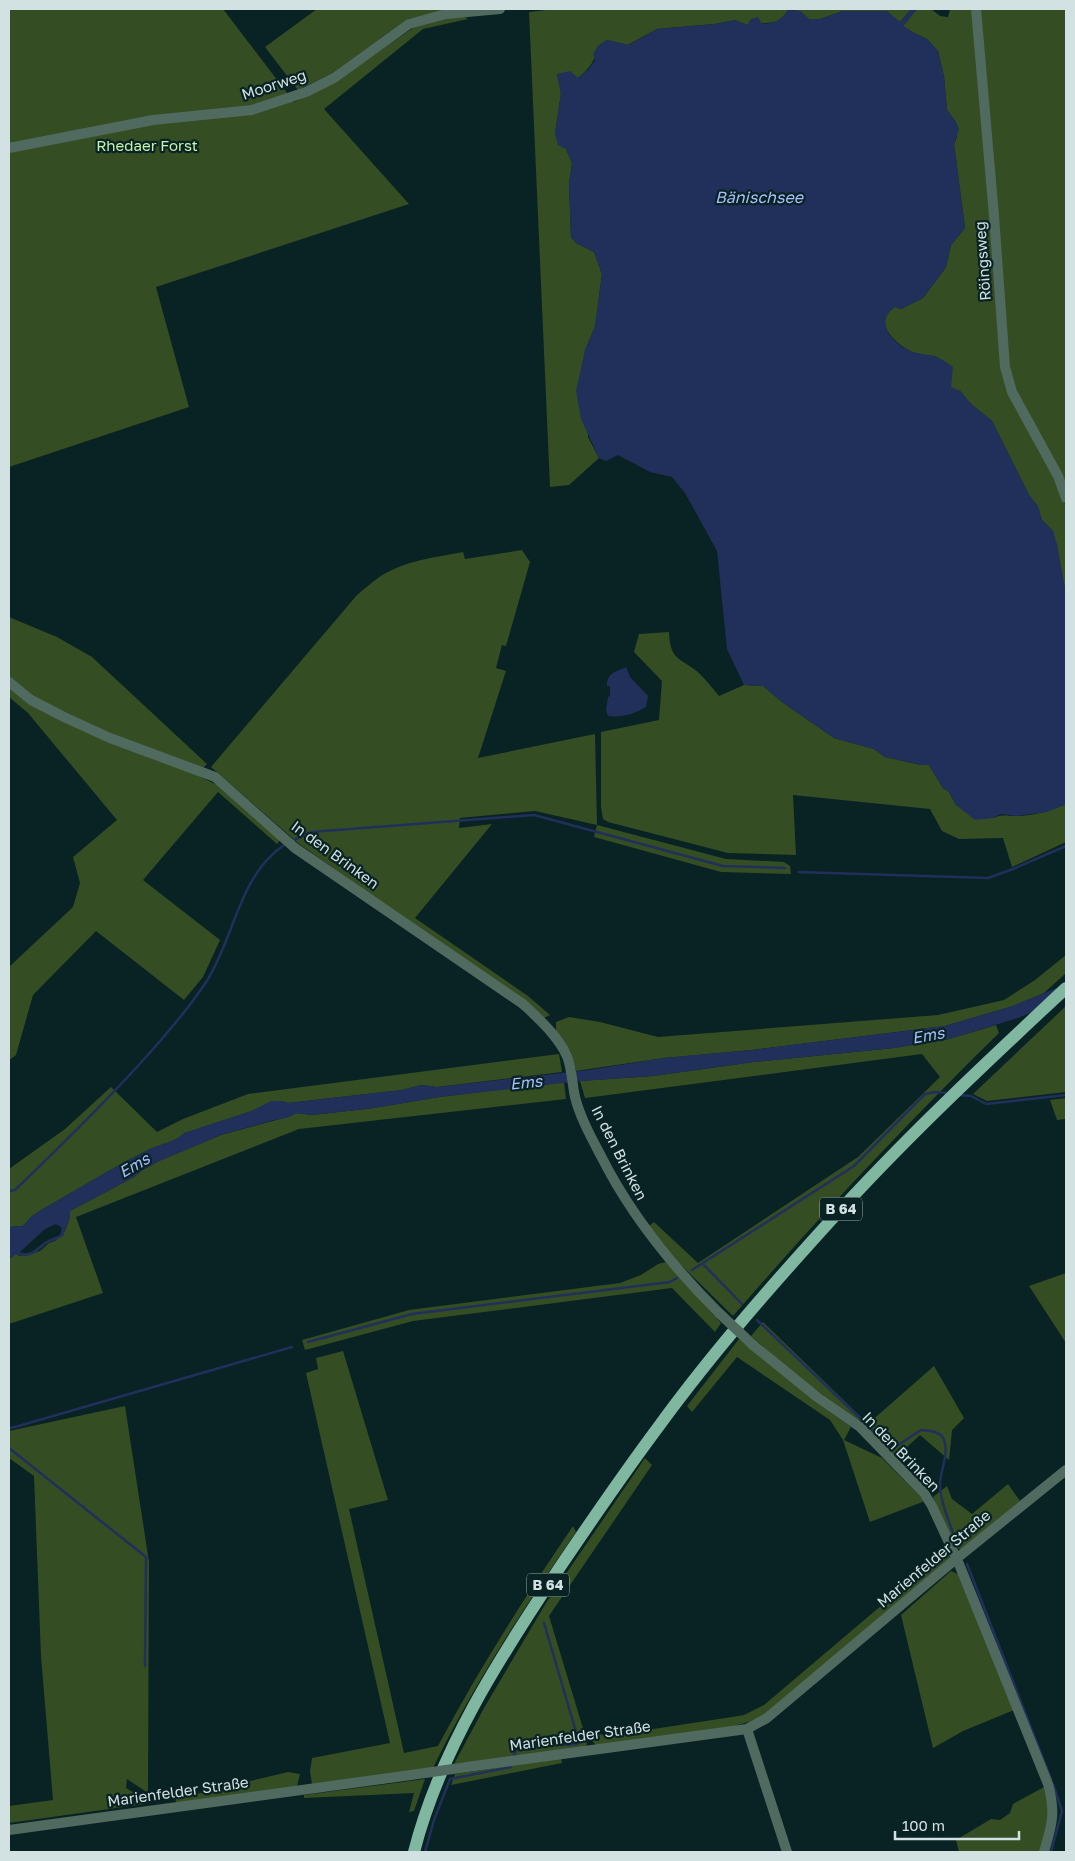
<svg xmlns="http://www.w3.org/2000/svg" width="1075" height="1861" viewBox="0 0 1075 1861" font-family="'Golos Text',sans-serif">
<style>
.green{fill:#354d23}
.water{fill:#21305b;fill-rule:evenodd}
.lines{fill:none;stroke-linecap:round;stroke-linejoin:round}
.stream{stroke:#21305b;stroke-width:2.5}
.street{stroke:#506a5f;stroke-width:10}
.primary{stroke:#7fb7a0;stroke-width:12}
.street-bridge{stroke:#506a5f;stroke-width:10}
.labels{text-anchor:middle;stroke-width:4.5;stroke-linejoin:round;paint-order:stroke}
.shield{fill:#092224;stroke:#96a8a8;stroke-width:1}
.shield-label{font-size:14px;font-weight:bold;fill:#d2e1e1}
.street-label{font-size:15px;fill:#d2e1e1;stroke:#092224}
.park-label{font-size:15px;fill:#c7f4a8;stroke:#092224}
.water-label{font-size:16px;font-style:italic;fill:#a7bffa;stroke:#092224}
</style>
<rect width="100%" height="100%" fill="#092224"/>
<g class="green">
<polygon points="9,9 223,9 294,102 336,81 413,28 447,18 465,17 468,19 423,29 324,109 409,204 156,287 189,407 9,467"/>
<polygon points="317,9 455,9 408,19 331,74 298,90 265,47"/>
<path d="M555,9h356l-11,13 -57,-11 -23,8h-11l-9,-8 -12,-1 -7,10 -5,2 -29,3 -12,-5 -20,4 -58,5 -29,16 -21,-5 -9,6c-3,15 -8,22 -20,32l-21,-4 4,19 -6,41 11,15 6,14 -3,21 2,53 5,6 18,9 8,22 -7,53 -10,23 3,87 11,21 -30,27 -19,2 -21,-475z"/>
<path d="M917,9h14l9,7 8,1 2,-8h23l29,358 53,110 11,30v87l-13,-63 -11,-11 -5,-14 -8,-11 -37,-74 -21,-17 -11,-13 -9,-3 -14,-31c-8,-2 -19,-2 -27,-6 -16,-9 -38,-29 -15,-44l6,2 22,-11 23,-31 5,-22 14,-17 -11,-84 3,-7 -1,-15 -9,-12 -3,-33 -6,-26 -11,-12 -13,-6 -11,-7z"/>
<polygon points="980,9 1066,9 1066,490 1015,391 1009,366"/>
<path d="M522,550l8,12 -24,84 -4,-1 -6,23 10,3 -28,87 117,-24 2,91 129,34 58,3 6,4 1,8 -70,-2 -127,-35 3,-12 -62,-14 -75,7 -1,10 33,-4 -77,94 113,78 22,19 -6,3 -246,-175 -87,-76 146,-172c7,-6 14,-12 21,-17 26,-18 56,-20 85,-26l2,7z"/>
<polygon points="9,617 57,637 92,657 207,764 197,775 217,785 280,840 277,844 218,792 143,880 220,940 203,977 184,1000 96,931 33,995 16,1055 9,1060 9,967 73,907 80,883 73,857 117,820 28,713 9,697"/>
<path d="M669,632c1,30 12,25 31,42 7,7 13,15 19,22l25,-11 19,1 19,16 52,36 40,11 11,8 36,8h8l14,23 6,4 7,13 37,13c9,-4 14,-2 23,-2 18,0 34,-5 50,-12v38l-54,25 -9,-29 -44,1 -17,-8 -12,-22 -137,-14 3,60 -68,-2 -120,-31 -5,-3 -2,-12v-75l58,-12 3,-39 -28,-29 5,-18z"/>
<polygon points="1066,955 1066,973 1044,993 1013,1006 945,1026 752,1050 664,1058 576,1071 571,1052 556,1031 556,1022 569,1017 600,1022 658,1037 938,1015 1004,1000 1035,980"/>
<polygon points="1066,1006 1066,1092 987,1101 973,1094"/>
<path d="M996,1025l3,8c-93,91 -181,185 -266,283l-55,-54 -29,-36 5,-4 44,41 160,-106 82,-80 -18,-23 -337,44 -5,-17 73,-5 101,-14 140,-14 55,-9z"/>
<path d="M559,1054l3,18 -125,15 -16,-2 -19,5 -114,13 -6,-2h-10l-20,10 -67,22c-9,9 -24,11 -35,16 -37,18 -73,41 -109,61l-10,7 -8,9 -14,1v-58l56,-40 46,-42 46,45 26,-13 65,-25z"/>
<polygon points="564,1082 566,1099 299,1129 76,1217 103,1293 9,1324 9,1259 16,1254 20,1256 40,1251 49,1243 55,1241 65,1231 70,1217 70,1211 134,1177 141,1171 159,1161 221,1135 280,1119 297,1113 312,1115 374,1108 439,1097"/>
<polygon points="1066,1098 1066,1119 1057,1120 1050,1100"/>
<polygon points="666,1262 721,1323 715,1332 672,1288 413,1321 305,1350 302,1340 409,1310 620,1283 641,1275 658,1264"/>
<polygon points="1066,1273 1066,1343 1029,1286"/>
<path d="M763,1322l100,97 -5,3c-37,-28 -73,-55 -107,-86z"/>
<polygon points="739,1339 813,1400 851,1427 844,1440 882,1458 925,1501 870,1522 843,1440 830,1420 737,1357 692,1412 687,1406"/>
<path d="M343,1351l45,149 -39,9 55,244 34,-7c40,-76 87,-149 135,-220l3,6c-52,76 -103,153 -143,236l-121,16 -2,-13 2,-13 78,-15 -84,-370 12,-4 -2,-11z"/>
<polygon points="934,1366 964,1418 952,1430 949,1460 920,1435 895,1458 869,1431 869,1423"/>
<polygon points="125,1406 149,1562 148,1793 127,1779 126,1788 146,1800 145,1804 9,1823 9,1806 53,1800 41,1656 34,1476 9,1458 9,1431"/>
<polygon points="645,1458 652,1465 549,1616 585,1735 587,1744 585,1747 454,1764 484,1708 546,1603"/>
<polygon points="1008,1484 1020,1501 961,1549 955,1548 933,1497 947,1486 952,1499 972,1514"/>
<polygon points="948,1549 950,1559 767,1713 755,1720 731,1727 596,1745 592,1741 590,1734 614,1735 732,1717 744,1715 764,1705"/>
<polygon points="951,1571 960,1575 1014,1710 963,1731 933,1748 901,1615"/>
<polygon points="561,1758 562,1763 451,1785 455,1774"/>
<polygon points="288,1772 300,1774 297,1786 177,1804 175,1799"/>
<polygon points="425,1779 414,1811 409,1812 414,1793 304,1798 304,1795"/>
<polygon points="1044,1787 1049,1813 1040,1852 959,1852 956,1840 991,1819 1000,1820 1010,1813 1013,1804"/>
</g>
<g class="water">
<path d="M911,9h6l-14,17 11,7 13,6 11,12 6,26 3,33 9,12 3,7 -5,15 11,84 -14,17 -5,22 -23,31 -22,11 -6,-2c-23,15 0,39 18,45 7,2 15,2 23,5 6,2 11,6 17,10l-2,20 9,4 11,13 21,17 37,74 9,11 4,14 11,11 4,13 9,50v210l-19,8 -31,4 -15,-2 -8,4 -18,2 -19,-15 -7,-13 -6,-4 -14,-23h-7l-37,-8 -11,-8 -40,-11 -52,-36 -19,-16 -19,-1 -17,-36 -10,-98 -32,-58 -13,-16 -22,-5 -32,-17 -12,6 -7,-3 -18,-39 -5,-28 9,-41 10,-24 7,-52 -8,-22 -18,-9 -5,-6 -2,-53 3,-21 -6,-14 -8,-4 -3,-11 6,-41 -4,-19 13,-3 8,7 11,-9 6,-9 -2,-6 5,-8 9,-6 22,5 28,-16 58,-5 20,-4 12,5 4,-6 7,-2 4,7c13,-1 18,-3 26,-14l12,1 9,8h11l23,-8h44l13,11z"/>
<path d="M626,667l4,10 18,19 -2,11c-12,7 -24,11 -38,9l-2,-6 2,-13 2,-1v-10h-3c0,-13 8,-14 19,-19z"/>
<path d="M1066,984v14l-48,20 -69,21 -55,9 -140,14 -101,14 -73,5 -141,16 -65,11 -62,7 -15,-2 -10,5 -13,2 -53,15 -62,26 -18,10 -7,6 -64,34v6l-7,19c-5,3 -10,5 -15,7 -11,8 -17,17 -32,11l-7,5v-32l14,-1 8,-9 10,-7c36,-20 72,-43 109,-61 11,-5 25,-7 34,-16l68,-22 20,-10h10l6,2 114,-13 19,-5 16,2 152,-17 75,-12 88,-8 193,-24 68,-20zM56,1224l6,4 -2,7c-4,2 -8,3 -12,5 -10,5 -16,17 -28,12l25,-23z"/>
</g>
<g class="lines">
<g class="stream">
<polyline points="294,840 311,832 534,815 723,866 785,868"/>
<polyline points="799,872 988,878 1013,869 1066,846"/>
<polyline points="960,1095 971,1096 986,1104 1066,1095"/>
<path d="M9,1191l6,-1c48,-46 95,-92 139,-142 19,-22 38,-44 54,-69 27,-44 31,-103 76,-134"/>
<polyline points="703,1264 742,1304"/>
<polyline points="692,1270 854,1166 925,1094 936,1092 947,1093"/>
<polyline points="757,1320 861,1419"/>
<polyline points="308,1342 412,1314 670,1282 677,1278"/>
<polyline points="9,1428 15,1427 292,1347"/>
<path d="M870,1428l22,21 29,-19c8,1 20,1 23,10 5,13 -3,29 -4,43 -1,16 12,48 19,63"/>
<polyline points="9,1448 146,1557 145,1666"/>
<polyline points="967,1564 1051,1779"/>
<polyline points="514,1755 518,1747 577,1744 579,1742 544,1623"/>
<polyline points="425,1852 434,1820 450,1779 511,1767"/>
<polyline points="1051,1852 1062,1811 1053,1784"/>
</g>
<g class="street">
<polyline points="976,9 994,216 1005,367 1012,392 1058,476 1066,498"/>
<polyline points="9,148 153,120 252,110 306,92 334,78 409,24 446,14 500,9"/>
<path d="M9,682l22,18 35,18 44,20 105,39 80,71 228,156c16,15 34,31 44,52 5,13 5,27 8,41 5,20 16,40 26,59 30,60 71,110 118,157"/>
<path d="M753,1345l64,52 43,30 64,66 8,13 27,58 89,220c8,30 4,40 -4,68"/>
<polyline points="747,1729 787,1852"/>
<polyline points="474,1766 747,1729 767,1718 956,1559 1066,1470"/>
<polyline points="9,1830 411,1775"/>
</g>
<path class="primary" d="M414,1852c26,-102 86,-195 144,-282 33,-49 66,-97 101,-144 56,-77 120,-149 184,-219 71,-77 147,-148 223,-219"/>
<g class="street-bridge">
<polyline points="719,1313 753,1345"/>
<polyline points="411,1775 474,1766"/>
</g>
</g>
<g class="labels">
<g class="shield">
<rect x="820" y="1197.5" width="42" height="23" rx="4"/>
<rect x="527" y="1573.5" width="42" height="23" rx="4"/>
</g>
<g class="shield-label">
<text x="841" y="1214">B 64</text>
<text x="548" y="1590">B 64</text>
</g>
<g class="street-label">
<text transform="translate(274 85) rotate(-18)" y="5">Moorweg</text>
<text transform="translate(983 261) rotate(-94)" y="5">Röingsweg</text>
<text transform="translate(335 855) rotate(36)" y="5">In den Brinken</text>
<text transform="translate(619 1153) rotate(63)" y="5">In den Brinken</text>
<text transform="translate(901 1452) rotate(46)" y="5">In den Brinken</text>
<text transform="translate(934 1559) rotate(-40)" y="5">Marienfelder Straße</text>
<text transform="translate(580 1736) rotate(-8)" y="5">Marienfelder Straße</text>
<text transform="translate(178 1792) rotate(-8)" y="5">Marienfelder Straße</text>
</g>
<g class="park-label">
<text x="147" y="151">Rhedaer Forst</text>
</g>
<g class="water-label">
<text x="759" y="203">Bänischsee</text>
<text transform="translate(928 1035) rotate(-10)" y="6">Ems</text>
<text transform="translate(526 1082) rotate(-6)" y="6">Ems</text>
<text transform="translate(134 1165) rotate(-30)" y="6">Ems</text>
</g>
</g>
<rect width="1075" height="1861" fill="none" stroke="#d2e1e1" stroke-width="20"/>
<path d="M895 1831v8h124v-8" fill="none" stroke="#d2e1e1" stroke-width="2.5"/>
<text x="902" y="1831" font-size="15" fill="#d2e1e1" stroke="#092224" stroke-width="4" paint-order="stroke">100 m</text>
</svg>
